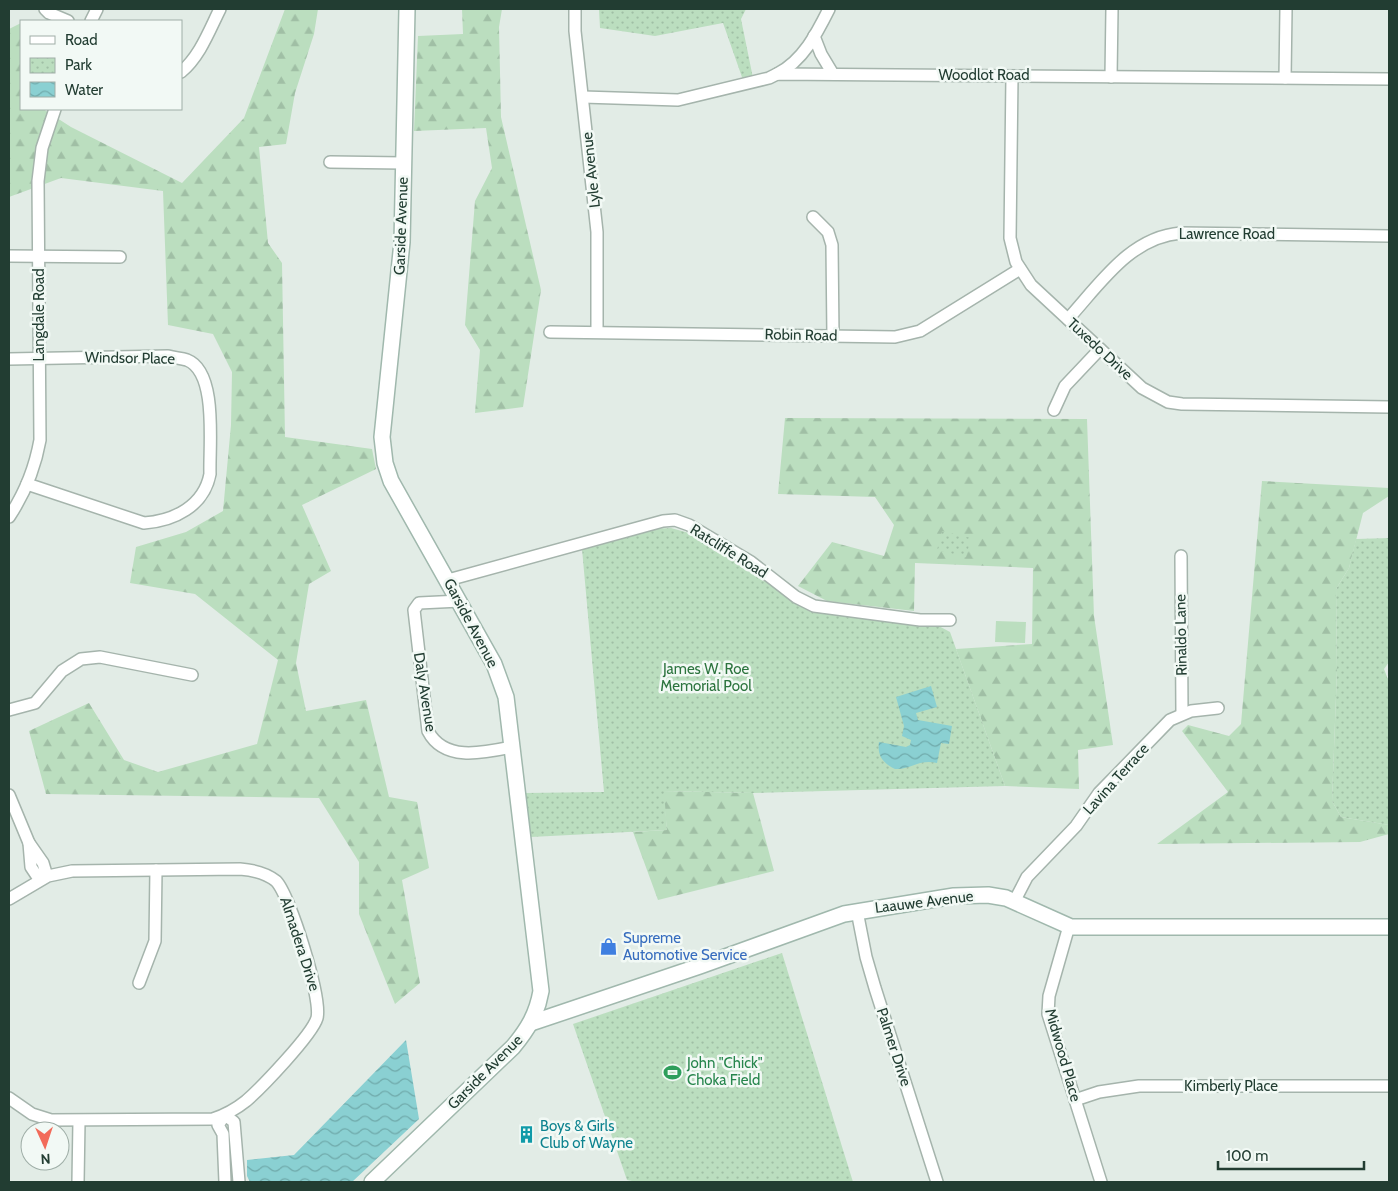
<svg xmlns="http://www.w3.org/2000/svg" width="1398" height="1191" viewBox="0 0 1398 1191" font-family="Cabin,sans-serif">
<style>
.green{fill:#bbdebf}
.forest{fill:url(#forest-firs)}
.park{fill:url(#park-dots)}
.water{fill:url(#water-waves)}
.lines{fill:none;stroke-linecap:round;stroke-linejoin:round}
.street-casing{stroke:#a5b4ac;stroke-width:14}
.secondary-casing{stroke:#a0b8ad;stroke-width:18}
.street{stroke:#fff;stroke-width:11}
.secondary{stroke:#fff;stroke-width:15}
.labels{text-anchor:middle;stroke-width:5;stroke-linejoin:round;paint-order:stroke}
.street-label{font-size:15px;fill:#223d32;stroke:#f2f9f5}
.park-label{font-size:15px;fill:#2c743e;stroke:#f2f9f5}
.shop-label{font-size:15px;fill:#366cbe;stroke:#f2f9f5;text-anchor:start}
.leisure-label{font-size:15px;fill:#27864d;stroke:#f2f9f5;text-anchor:start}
.culture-label{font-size:15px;fill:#0d838f;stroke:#f2f9f5;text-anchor:start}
</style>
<defs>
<pattern id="forest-firs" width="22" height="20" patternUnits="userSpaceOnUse" patternTransform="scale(1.25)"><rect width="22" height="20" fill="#bbdebf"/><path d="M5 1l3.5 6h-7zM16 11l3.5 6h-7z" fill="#a0bfa5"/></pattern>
<pattern id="park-dots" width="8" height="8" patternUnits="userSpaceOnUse" patternTransform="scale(1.25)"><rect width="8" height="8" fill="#bbdebf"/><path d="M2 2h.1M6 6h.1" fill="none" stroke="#a0bfa5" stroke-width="1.8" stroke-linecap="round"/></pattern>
<pattern id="water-waves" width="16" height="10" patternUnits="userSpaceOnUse" patternTransform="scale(1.25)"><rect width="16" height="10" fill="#8ad0d2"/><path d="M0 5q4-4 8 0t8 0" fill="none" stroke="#70aaab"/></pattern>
</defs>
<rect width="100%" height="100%" fill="#e2ece6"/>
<polygon class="green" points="996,621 1026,622 1025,643 995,642"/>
<g class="forest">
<polygon points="285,9 318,9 314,34 295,93 286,144 259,147 268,243 282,263 285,437 372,449 376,469 302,505 331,571 309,584 296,663 306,711 366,700 389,797 417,802 429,868 402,880 420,983 395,1004 359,914 359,862 319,798 46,794 29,731 89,703 124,760 158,772 257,744 278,660 195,594 130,583 136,547 186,532 223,511 231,425 232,372 213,334 168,325 163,191 61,178 9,197 9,29 21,23 21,109 43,109 71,127 182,183 244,118"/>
<polygon points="462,9 502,9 499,27 501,117 541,290 523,407 475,413 480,350 465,325 475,201 492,168 486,128 414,131 418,36 463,34"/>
<polygon points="785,418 1087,419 1094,616 1113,745 1078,750 1079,789 1005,786 956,649 1032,644 1033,568 915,563 914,611 827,601 798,586 832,542 884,556 894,525 875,497 778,494"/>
<polygon points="1262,481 1389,488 1389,496 1363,513 1349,568 1336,589 1337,670 1332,801 1341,817 1389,825 1389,834 1360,842 1157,844 1228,792 1182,731 1188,725 1229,736 1241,724"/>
<polygon points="663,791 753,793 774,871 658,900 633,832 667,830"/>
</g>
<g class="park">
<polygon points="599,9 746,9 741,19 753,78 743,80 723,23 655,36 600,28"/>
<polygon points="671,528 696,535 759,574 784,596 806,608 935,624 950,632 1005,786 753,793 664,791 667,830 531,837 525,793 604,792 582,549 652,529"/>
<polygon points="942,531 971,538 966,557 937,550"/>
<polygon points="1389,538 1389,662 1384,669 1389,682 1389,825 1341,817 1332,801 1337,670 1336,589 1349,568 1356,539"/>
<polygon points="782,953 853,1182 637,1182 627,1180 573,1024"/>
</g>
<g class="water">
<path d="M931,686l6,21 -21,6 2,7 34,6 -3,18 -8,-1 -4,20c-20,-4 -25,7 -42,6 -12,-6 -18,-13 -16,-27l27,5 4,-2 1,-5 -9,-4 2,-10 -8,-29z"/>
<polygon points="406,1040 419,1119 352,1182 250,1182 247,1176 247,1160 294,1155"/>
</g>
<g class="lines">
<defs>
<g id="street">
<polyline points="45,9 49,13 68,21"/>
<polyline points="575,9 575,31 597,232 597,332"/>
<polyline points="91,21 97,9"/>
<polyline points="814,36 821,54 833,74"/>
<path d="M181,72c19,-16 28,-41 39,-63"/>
<path d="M777,74c26,-13 40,-41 52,-65"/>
<polyline points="1012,76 1010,238 1016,262 1031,285 1142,388 1168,402 1182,404 1389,407"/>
<polyline points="1111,77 1112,9"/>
<polyline points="1285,78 1286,9"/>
<polyline points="583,97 678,100 769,78 777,74 1389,79"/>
<polyline points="330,162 403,163"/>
<polyline points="813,217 828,232 832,245 833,336"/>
<polyline points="9,256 120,257"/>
<path d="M1068,319c32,-35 62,-82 113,-86l208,3"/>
<polyline points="550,332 895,337 920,331 1020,269"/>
<path d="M9,359l159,-3c6,2 13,2 19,4 31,12 22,86 23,114 -6,32 -36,47 -66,49l-117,-39"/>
<polyline points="1054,410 1065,386 1100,349"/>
<path d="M9,517c16,-24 26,-49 31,-77l-2,-259 4,-33 13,-39"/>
<polyline points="1181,556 1182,714"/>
<polyline points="448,580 663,521 675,520 689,525 751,562 796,597 814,606 920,620 950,620"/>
<path d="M460,601l-41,2 -5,7 14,121c16,31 55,22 84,16"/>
<polyline points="9,710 35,703 62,671 81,659 100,657 192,675"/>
<polyline points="9,795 29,843"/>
<polygon points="29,843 43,863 46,873 43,878 37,876 31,867"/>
<path d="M9,899l39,-23 24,-5 168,-2c13,1 26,4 36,12 14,14 46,117 41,137 -5,17 -56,70 -71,83 -10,8 -21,14 -33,18l-162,1 -19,-6 -23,-16"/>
<polyline points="1014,902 1027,877 1076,826 1099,793 1170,720 1191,711 1218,708"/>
<polyline points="857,911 866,957 875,988 937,1182"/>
<polyline points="1069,926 1049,996 1048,1014 1101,1182"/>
<polyline points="139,983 155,941 156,870"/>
<polyline points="1075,1100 1099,1092 1139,1086 1389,1086"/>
<polyline points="78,1182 79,1121"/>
<polyline points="225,1182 223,1134 218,1125 225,1115 234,1122 239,1182"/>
</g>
<g id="secondary">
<polyline points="531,1023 700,966 844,914 954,896 988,895 1006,898 1071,927 1389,927"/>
<path d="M372,1182l141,-135c15,-18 24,-33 28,-56l-35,-294 -12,-33 -103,-183 -6,-18 -3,-26 20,-195 5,-233"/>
</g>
</defs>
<use href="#street" class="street-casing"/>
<use href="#secondary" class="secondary-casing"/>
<use href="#street" class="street"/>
<use href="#secondary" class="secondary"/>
</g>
<defs>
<symbol id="shop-bare" viewBox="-9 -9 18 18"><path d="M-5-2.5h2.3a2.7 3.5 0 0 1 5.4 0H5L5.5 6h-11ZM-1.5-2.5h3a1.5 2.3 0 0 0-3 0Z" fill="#3f7fe0" stroke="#f2f9f5" stroke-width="2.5" paint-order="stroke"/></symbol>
<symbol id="stadium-bare" viewBox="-9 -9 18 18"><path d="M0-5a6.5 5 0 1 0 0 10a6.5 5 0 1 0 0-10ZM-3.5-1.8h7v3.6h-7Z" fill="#2e9e5b" stroke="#f2f9f5" stroke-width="2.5" paint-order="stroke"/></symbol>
<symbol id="building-bare" viewBox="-9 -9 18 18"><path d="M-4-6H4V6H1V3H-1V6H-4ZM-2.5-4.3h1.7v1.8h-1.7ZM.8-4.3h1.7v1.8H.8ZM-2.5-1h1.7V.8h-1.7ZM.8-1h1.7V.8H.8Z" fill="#0f9aa8" stroke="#f2f9f5" stroke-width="2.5" paint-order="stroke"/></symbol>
</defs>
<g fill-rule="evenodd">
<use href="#shop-bare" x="596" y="934" width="25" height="25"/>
<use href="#stadium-bare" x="660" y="1060" width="25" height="25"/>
<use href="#building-bare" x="514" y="1122" width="25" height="25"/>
</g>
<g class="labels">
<g class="street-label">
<text x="984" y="80">Woodlot Road</text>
<text transform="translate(591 170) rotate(-96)" y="5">Lyle Avenue</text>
<text transform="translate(401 226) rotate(-88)" y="5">Garside Avenue</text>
<text x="1227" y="239">Lawrence Road</text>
<text transform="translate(39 315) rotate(-90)" y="5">Langdale Road</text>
<text transform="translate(801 335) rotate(1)" y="5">Robin Road</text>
<text transform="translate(1100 349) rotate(43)" y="5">Tuxedo Drive</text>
<text transform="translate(130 358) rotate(1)" y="5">Windsor Place</text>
<text transform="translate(729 551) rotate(32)" y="5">Ratcliffe Road</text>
<text transform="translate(471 623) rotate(62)" y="5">Garside Avenue</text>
<text transform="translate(1181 635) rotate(-91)" y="5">Rinaldo Lane</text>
<text transform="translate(425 692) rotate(81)" y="5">Daly Avenue</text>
<text transform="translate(1116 779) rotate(-48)" y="5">Lavina Terrace</text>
<text transform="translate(924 902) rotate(-7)" y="5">Laauwe Avenue</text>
<text transform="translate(300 944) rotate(72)" y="5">Almadera Drive</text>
<text transform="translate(894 1047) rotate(72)" y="5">Palmer Drive</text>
<text transform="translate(1063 1055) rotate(74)" y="5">Midwood Place</text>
<text transform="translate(485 1072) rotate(-45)" y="5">Garside Avenue</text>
<text x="1231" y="1091">Kimberly Place</text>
</g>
<g class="park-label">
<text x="706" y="674">James W. Roe<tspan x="706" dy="17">Memorial Pool</tspan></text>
</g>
<g class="shop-label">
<text x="623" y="943">Supreme<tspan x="623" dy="17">Automotive Service</tspan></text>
</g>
<g class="leisure-label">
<text x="687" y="1068">John "Chick"<tspan x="687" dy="17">Choka Field</tspan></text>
</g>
<g class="culture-label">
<text x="540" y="1131">Boys &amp; Girls<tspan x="540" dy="17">Club of Wayne</tspan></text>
</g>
</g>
<rect width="1398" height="1191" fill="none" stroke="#223d32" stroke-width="20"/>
<rect x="20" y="20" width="162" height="90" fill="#f2f9f5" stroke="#9faea7"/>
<rect x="30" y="36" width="25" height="8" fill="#ffffff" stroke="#9faea7"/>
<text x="65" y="45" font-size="15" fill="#223d32">Road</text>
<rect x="30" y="58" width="25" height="15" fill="url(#park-dots)" stroke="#9faea7"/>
<text x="65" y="70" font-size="15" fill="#223d32">Park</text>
<rect x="30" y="82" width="25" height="15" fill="url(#water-waves)" stroke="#9faea7"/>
<text x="65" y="95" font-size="15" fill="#223d32">Water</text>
<g transform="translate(45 1146) rotate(177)"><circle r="24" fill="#f2f9f5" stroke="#9faea7"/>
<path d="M0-4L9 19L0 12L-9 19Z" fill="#f26b5a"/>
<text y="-8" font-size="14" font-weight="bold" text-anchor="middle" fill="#223d32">N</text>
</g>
<path d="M1218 1161v8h146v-8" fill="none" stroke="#223d32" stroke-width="2.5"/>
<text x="1226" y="1161" font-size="15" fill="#223d32" stroke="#f2f9f5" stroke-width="4" paint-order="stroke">100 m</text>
</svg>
